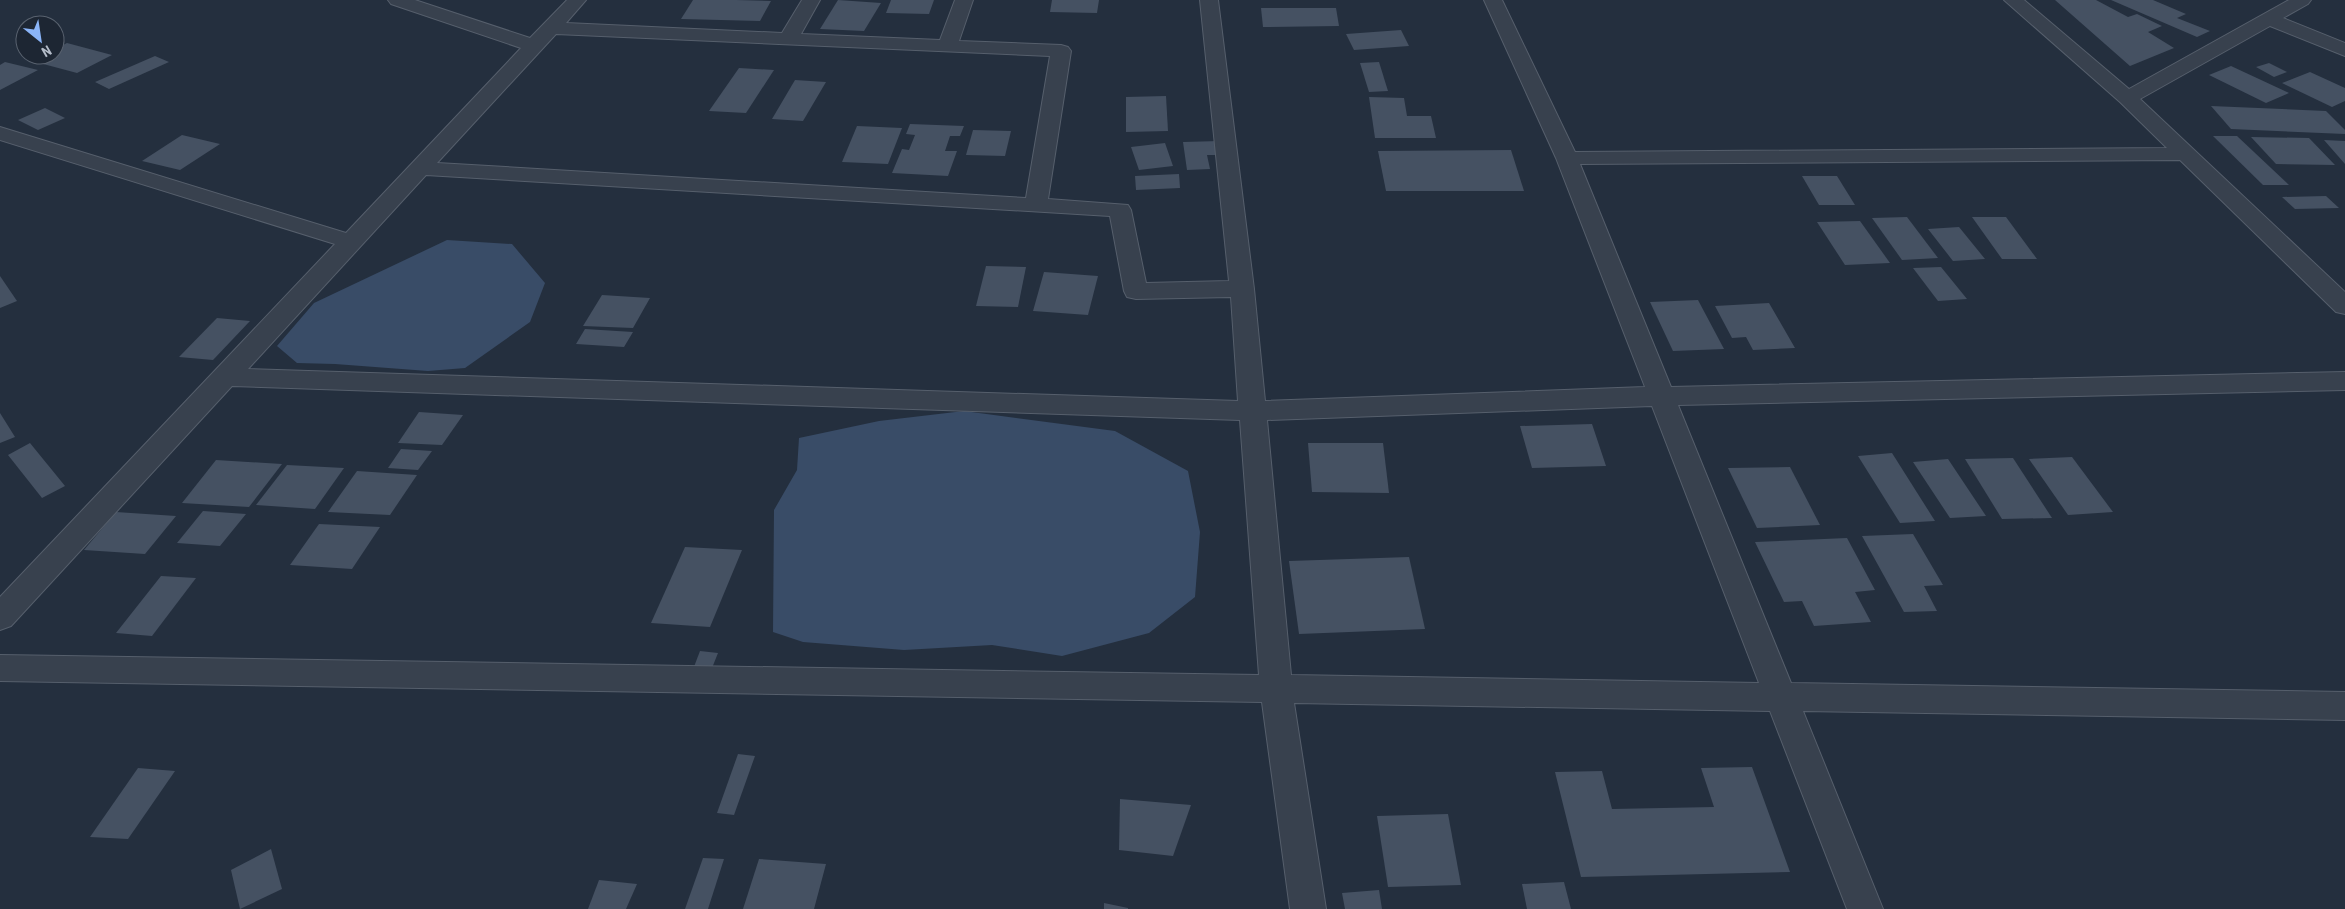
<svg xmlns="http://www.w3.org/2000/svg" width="2345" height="909" viewBox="0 0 2345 909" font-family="'Roboto Condensed',sans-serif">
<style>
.water{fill:#394c67}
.building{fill:#455162}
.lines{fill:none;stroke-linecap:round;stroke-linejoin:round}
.minor-casing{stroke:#565f6c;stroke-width:2}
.minor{fill:#38414e;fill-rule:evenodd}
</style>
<rect width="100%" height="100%" fill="#242f3e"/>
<g class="water">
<polygon points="447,240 512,244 545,283 530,322 465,368 428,371 335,364 297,363 277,346 314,303"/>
<polygon points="964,411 1115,431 1188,471 1200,532 1195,597 1149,633 1062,656 992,645 904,650 803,642 773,632 774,510 797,470 799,438 879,421"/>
</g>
<g class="building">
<polygon points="693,0 736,0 771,1 760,21 681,19"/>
<polygon points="838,0 881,3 864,31 820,29"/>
<polygon points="891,0 934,0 929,14 886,13"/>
<polygon points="1052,0 1099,0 1097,13 1050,12"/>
<polygon points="2055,0 2096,0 2128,17 2137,14 2162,26 2148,32 2174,48 2130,66"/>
<polygon points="2111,0 2153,0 2186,14 2177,18 2210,31 2197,37"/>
<polygon points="1261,8 1336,8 1339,26 1263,27"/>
<polygon points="1401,30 1409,46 1354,50 1346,34"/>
<polygon points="67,43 112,55 77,73 32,61 44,55 55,55 55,49"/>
<polygon points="155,56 169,62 109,89 95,82"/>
<polygon points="5,62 38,70 0,90 0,65"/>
<polygon points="1379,62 1388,91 1369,92 1360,63"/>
<polygon points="2269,63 2287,72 2274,77 2256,67"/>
<polygon points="2231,66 2289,93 2266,103 2209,75"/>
<polygon points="739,68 774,70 746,113 709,111"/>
<polygon points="2310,72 2345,88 2345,101 2332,107 2282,83"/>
<polygon points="795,80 826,82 803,121 772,119"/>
<polygon points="1166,96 1168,131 1126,132 1126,97"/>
<polygon points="1369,97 1404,98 1407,116 1431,116 1436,138 1375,138"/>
<polygon points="2211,106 2326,111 2345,130 2345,134 2231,129"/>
<polygon points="45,108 65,118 38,130 18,120"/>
<polygon points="910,124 964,126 960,136 950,136 945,151 957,151 948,176 892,173 902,149 909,150 915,135 906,134"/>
<polygon points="857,126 902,128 888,164 842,162"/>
<polygon points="973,130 1011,131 1005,156 966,155"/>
<polygon points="182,135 220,144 180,170 142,161"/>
<polygon points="2213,136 2237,136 2289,185 2263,185"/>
<polygon points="2251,137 2309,138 2335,165 2276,164"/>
<polygon points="2324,140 2345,141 2345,164"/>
<polygon points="1220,141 1222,155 1207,155 1210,169 1187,170 1183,142"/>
<polygon points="1165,143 1173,166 1139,170 1131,147"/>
<polygon points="1511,150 1524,191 1386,191 1378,151"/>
<polygon points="1179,174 1180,188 1136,190 1135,176"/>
<polygon points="1802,176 1837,176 1855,205 1819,205"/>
<polygon points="2326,196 2339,208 2295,209 2282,197"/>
<polygon points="1907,217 1938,258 1902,260 1872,218"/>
<polygon points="1972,217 2006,217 2037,259 2002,259"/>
<polygon points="1860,221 1890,263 1845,265 1817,222"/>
<polygon points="1959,227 1985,259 1953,261 1928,229"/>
<polygon points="986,266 1026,267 1018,307 976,306"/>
<polygon points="1941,267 1967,299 1938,301 1913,268"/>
<polygon points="1044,272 1098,276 1088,315 1033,311"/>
<polygon points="0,276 17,301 0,308"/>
<polygon points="602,295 650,298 633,328 583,326"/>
<polygon points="1698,300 1724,349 1673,351 1650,302"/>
<polygon points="1769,303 1795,348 1753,350 1746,337 1732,338 1715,306"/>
<polygon points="217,318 250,321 213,360 179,357"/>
<polygon points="585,329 633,332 624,347 576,344"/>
<polygon points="419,412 463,415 442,445 398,443"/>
<polygon points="0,413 15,437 0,443"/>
<polygon points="1592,424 1606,466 1532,468 1520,426"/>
<polygon points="30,443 65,486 42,498 8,455"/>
<polygon points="1308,443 1383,443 1389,493 1312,492"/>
<polygon points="401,449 432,451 418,470 388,468"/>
<polygon points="1892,453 1935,521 1900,523 1858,456"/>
<polygon points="2072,457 2113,512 2068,515 2029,459"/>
<polygon points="2013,458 2052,518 2002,519 1965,459"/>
<polygon points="1948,459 1986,516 1950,518 1913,462"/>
<polygon points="216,460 282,464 249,507 182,503"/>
<polygon points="287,465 344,468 315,509 256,505"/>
<polygon points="1790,467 1820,525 1757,528 1728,468"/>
<polygon points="357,471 417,475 390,515 328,512"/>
<polygon points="203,511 246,514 220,546 177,543"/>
<polygon points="116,512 176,516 145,554 84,550"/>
<polygon points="319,524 380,527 352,569 290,565"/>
<polygon points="1913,534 1943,585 1924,586 1937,611 1904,612 1862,536"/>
<polygon points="1847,538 1875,590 1855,592 1871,622 1814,626 1802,601 1784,602 1755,542"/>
<polygon points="685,547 742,550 710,627 651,623"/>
<polygon points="1409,557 1425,629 1299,634 1289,561"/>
<polygon points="161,576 196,578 152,636 116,633"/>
<polygon points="700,651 718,653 710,673 692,672"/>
<polygon points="738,754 755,756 734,815 717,813"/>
<polygon points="1752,767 1790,872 1581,877 1555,772 1602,771 1612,809 1714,807 1701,768"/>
<polygon points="138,768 175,771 128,839 90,837"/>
<polygon points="1120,799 1191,805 1173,856 1119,850"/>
<polygon points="1448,814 1461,885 1388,887 1377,816"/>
<polygon points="271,849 282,889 240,909 231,870"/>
<polygon points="703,858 724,859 708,909 685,909"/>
<polygon points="759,859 826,864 814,909 743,909"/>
<polygon points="599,880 637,884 626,909 588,909"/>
<polygon points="1564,882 1571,909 1527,909 1522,884"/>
<polygon points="1379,890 1382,909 1345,909 1342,893"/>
<polygon points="1104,903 1128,908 1128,909 1104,909"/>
</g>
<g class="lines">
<defs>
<path id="minor" d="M388,0h27l115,38 37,-38h19l-20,23 216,10 20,-33h18l-19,34 139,6 15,-40h18l-14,41 102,4 7,2 3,4 -23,148 80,6 3,5 15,73 83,-2 -29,-281h18l36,289 11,112 380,-14 -89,-229 -72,-158h18l73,152 592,-4 -47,-46 -116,-102h20l105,89 160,-89h22l-3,4 -25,14 62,25v13l-75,-30 -130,73 205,193v22l-9,-2 -156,-152 -600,4 91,223 674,-15v18l-667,15 113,278 554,9v28l-542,-9 80,198h-36l-77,-198 -476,-8 32,206h-36l-28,-207 -1262,-21v-26l1259,20 -19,-255 -1008,-34 -221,240 -11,4v-33l335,-353 -335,-104v-13l346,106 175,-185 -130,-44zM556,34l494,22 -24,142 -589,-35zM426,175l684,41 14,75 3,6 9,2 95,-2 7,104 -990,-32zM1652,406l107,277 -468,-8 -24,-255z"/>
</defs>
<use href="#minor" class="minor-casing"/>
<use href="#minor" class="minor"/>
</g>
<g transform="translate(40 40) rotate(150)"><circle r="24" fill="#1d2633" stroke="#59626f"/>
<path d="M0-4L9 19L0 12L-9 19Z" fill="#8ab4f8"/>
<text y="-8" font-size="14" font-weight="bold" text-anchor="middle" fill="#b4bcc9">N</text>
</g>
</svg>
